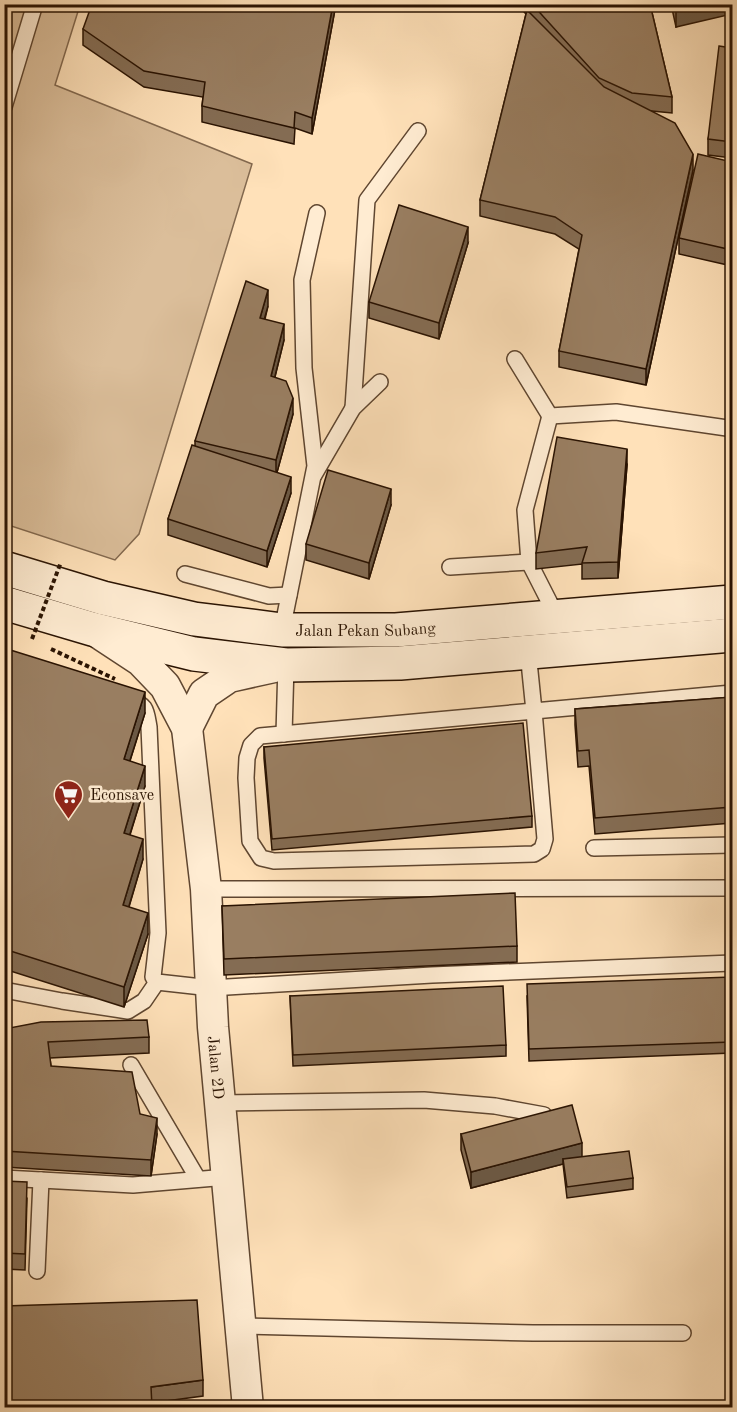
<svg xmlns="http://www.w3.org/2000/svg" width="737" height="1412" viewBox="0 0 737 1412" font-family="'Old Standard TT',serif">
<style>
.green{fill:#dbbe9a;stroke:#82684e;stroke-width:1.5}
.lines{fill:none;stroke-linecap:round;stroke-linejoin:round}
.service-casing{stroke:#5f4630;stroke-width:18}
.minor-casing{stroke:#5f4630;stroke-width:33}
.secondary-casing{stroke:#2a1302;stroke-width:36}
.path{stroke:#2a1302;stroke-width:4;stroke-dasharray:4.5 3;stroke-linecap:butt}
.service{stroke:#ffecd2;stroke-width:15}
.minor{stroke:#ffecd2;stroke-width:30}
.secondary{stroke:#ffecd2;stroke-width:33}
.path-bridge{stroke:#2a1302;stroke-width:4;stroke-dasharray:4.5 3;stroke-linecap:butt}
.wall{fill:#846c53;stroke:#2a1302;stroke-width:1.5}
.shaded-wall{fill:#6b5844;stroke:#2a1302;stroke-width:1.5}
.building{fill:#997e61;stroke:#2a1302;stroke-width:1.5}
.labels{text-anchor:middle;stroke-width:5;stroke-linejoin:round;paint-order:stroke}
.street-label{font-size:16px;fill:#2a1302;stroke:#ffecd2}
.poi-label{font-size:16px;fill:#2a1302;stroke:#ffecd2;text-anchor:start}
</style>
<rect width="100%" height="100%" fill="#ffe1b9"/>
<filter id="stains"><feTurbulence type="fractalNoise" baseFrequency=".00333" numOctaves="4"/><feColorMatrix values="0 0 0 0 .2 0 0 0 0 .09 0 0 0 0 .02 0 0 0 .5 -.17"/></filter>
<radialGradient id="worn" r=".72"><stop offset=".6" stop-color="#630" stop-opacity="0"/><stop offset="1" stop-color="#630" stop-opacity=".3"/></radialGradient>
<polygon class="green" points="5,5 80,5 55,85 252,164 139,534 115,560 5,524"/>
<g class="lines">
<defs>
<g id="service">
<polyline points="4,107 35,4"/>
<polyline points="515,359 550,416 616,412 727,428 732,427"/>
<polyline points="353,408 367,200 418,131"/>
<polyline points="550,416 525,510 529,562 557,617"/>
<polyline points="314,475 353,408 380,382"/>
<polyline points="450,567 529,562"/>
<polyline points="185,574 269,596 289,595"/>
<polyline points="282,630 315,466 304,368 302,280 317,213"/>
<polyline points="528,652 534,711 732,693"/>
<path d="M129,699c18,6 17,11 20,28l9,206 -5,44 4,5 54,6 221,-13 300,-12"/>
<polygon points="534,711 545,839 542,849 534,854 274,861 261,858 250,841 246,778 247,758 251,745 260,736"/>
<polyline points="284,734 286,665"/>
<polyline points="594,848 732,845"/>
<polyline points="206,889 732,888"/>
<polyline points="4,990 62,1001 128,1011 144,1001 157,982"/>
<polyline points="131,1065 198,1179"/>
<polyline points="220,1103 424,1100 495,1106 544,1115"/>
<polyline points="4,1178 133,1185 227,1177"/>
<polyline points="37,1271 41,1180"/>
<polyline points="241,1326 533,1333 683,1333"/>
</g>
<g id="minor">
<path id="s1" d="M100,634l41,27 24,25 22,42 19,161 7,138 35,381"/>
<polyline points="187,728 204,694 229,677 274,667"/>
</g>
<g id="secondary">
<path id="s2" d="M4,568l99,30 91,21 88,11h114l336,-28"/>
<polyline points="4,603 92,629 194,654 286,665 400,663 732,635"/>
</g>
</defs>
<use href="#service" class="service-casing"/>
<use href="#minor" class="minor-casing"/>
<use href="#secondary" class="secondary-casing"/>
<polyline class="path" points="51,649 115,679"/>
<use href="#service" class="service"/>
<use href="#minor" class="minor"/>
<use href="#secondary" class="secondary"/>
<polyline class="path-bridge" points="32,639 61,562"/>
</g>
<g class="wall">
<polygon points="336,4 312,134 295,128 294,144 202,122 202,106 203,97 144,87 83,45 83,29"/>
<polygon points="378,4 431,4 379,11"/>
<polygon points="523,4 650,4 672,97 672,113 651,111 693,170 646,385 559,367 559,351 579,249 555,234 480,216 480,200 526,14 524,12"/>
<polygon points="671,4 732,4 676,27"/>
<polygon points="732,48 732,158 708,155 708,139"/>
<polygon points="732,162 732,266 679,254 679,238"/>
<polygon points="468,243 439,339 369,318 369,302"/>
<polygon points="268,306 265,319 284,340 275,377 293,414 277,472 291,493 267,567 168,535 168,519 195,446 195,441"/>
<polygon points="627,465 618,578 582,579 582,564 536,569 536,553"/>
<polygon points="391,505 369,579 306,560 306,544"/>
<polygon points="4,648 145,713 130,761 145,786 130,835 143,859 129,907 148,934 124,1007 4,969"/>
<polygon points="732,697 732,823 595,834 589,766 578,767 575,725 575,709"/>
<polygon points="264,747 532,816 532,827 272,850 264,758"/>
<polygon points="222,906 517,946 517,962 224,975"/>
<polygon points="732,977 732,1053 529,1061 527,996"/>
<polygon points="290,996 506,1045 506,1056 293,1066"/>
<polygon points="4,1029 149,1037 149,1053 50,1058 51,1066 140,1114 157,1134 151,1176 4,1167"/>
<polygon points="461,1134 582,1157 633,1178 633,1189 567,1198 563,1164 471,1188 461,1150"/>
<polygon points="4,1181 27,1198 25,1270 4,1269"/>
<polygon points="203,1380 203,1396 151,1403 4,1407"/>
</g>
<g class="shaded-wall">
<polygon points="333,4 336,4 312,134 312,118"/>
<polygon points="704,4 732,4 732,14 676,27 676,11"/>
<polygon points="693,154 693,170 646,385 646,369"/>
<polygon points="468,227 468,243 439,339 439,323"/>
<polygon points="268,290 268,306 260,334 260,318"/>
<polygon points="284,324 284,340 271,392 271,376"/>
<polygon points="293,398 293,414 276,476 276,460"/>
<polygon points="627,449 627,465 618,578 618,562"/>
<polygon points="291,477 291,493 267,567 267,551"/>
<polygon points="391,489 391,505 369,579 369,563"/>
<polygon points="145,692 145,713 124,779 124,759"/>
<polygon points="145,766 145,786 124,853 124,833"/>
<polygon points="143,839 143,859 123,926 123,905"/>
<polygon points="148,913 148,934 124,1007 124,987"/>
<polygon points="157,1118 157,1134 151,1176 151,1160"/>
<polygon points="582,1143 582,1159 563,1159 563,1164 471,1188 471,1172"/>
</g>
<g class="building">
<polygon points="92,4 333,4 312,118 295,112 294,128 202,106 205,82 144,71 83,29"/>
<polygon points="532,4 650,4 672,97 632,93 599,78"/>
<polygon points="675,4 704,4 676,11"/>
<polygon points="527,10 604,87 675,123 693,154 646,369 559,351 582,235 555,217 480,200"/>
<polygon points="719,46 732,48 732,142 708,139"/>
<polygon points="698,154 732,162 732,250 679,238"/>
<polygon points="399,205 468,227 439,323 369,302"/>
<polygon points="246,281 268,290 260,318 284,324 271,376 286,381 293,398 276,460 195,441"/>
<polygon points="557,437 627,449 618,562 582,563 587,547 536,553"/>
<polygon points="192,445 291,477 267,551 168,519"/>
<polygon points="328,470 391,489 369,563 306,544"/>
<polygon points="4,648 145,692 124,759 145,766 124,833 143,839 123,905 148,913 124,987 4,949"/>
<polygon points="732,697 732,807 595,818 589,750 578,751 575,709"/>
<polygon points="523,723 532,816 272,839 264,747"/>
<polygon points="515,893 517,946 224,959 222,906"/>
<polygon points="732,977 732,1042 529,1049 527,984"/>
<polygon points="503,986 506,1045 293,1055 290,996"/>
<polygon points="147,1020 149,1037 48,1042 51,1066 132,1072 140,1114 157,1118 151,1160 4,1151 4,1029 41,1022"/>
<polygon points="572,1105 582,1143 471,1172 461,1134"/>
<polygon points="629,1151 633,1178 567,1187 563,1159"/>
<polygon points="4,1181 27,1182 25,1254 4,1253"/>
<polygon points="197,1300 203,1380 151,1387 152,1407 4,1407 4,1306"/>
</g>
<defs>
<symbol id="supermarket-pin" viewBox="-11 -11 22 30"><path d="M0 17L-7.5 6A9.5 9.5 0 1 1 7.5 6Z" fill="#8f2418" stroke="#ffecd2"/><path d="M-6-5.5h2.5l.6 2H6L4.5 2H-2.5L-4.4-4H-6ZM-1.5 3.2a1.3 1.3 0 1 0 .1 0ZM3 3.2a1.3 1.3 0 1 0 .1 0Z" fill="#fff"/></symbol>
</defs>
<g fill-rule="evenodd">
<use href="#supermarket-pin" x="52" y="778" width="33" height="45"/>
</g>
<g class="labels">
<g class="street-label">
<text dy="6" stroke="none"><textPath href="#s2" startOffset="369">Jalan Pekan Subang</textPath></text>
<text dy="6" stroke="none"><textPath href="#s1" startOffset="472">Jalan 2D</textPath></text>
</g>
<g class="poi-label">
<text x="90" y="800">Econsave</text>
</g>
</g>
<rect width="737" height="1412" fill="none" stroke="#ffe1b9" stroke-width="24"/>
<rect x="6" y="6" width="725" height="1400" fill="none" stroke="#2a1302" stroke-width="3"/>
<rect x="12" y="12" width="713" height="1388" fill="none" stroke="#2a1302" stroke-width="1.5"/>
<rect width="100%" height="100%" filter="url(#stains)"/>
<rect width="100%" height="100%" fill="url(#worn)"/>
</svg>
